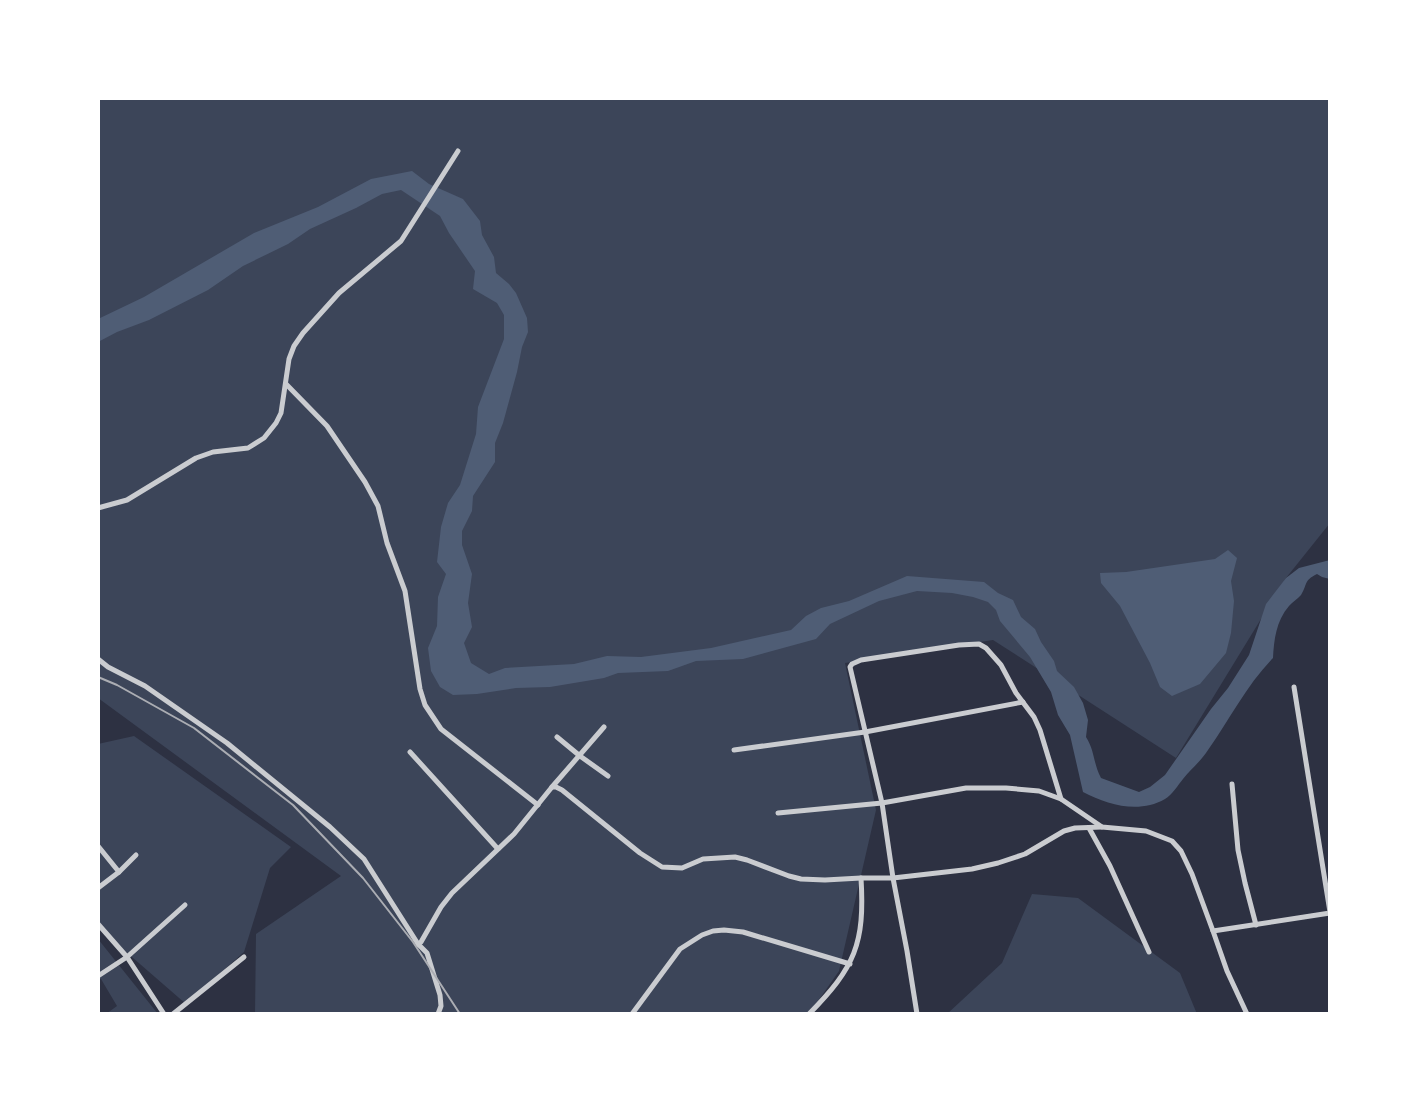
<svg xmlns="http://www.w3.org/2000/svg" width="1428" height="1112" viewBox="0 0 1428 1112" font-family="'Nunito Sans',sans-serif">
<style>
.green{fill:#3c4559}
.water{fill:#4f5d75}
.lines{fill:none;stroke-linecap:round;stroke-linejoin:round}
.minor{stroke:#caccd0;stroke-width:5}
.tram{stroke:#abadb3;stroke-width:2}
</style>
<rect width="100%" height="100%" fill="#2d3142"/>
<g class="green">
<polygon points="98,98 1330,98 1330,523 1286,578 1176,758 993,640 845,663 876,810 839,971 809,1014 255,1014 256,934 341,876 98,698"/>
<polygon points="134,736 291,847 270,868 244,952 186,1004 110,938 98,925 98,744"/>
<polygon points="1032,894 1078,898 1180,973 1197,1014 947,1014 1002,963"/>
<polygon points="98,939 158,1014 106,1014 117,1006 101,979 98,980"/>
</g>
<g class="water">
<path d="M412,171l17,13 34,15 17,22 2,14 12,22 2,16 13,11 7,9 11,25 1,14 -6,15 -5,25 -14,51 -8,20v19l-22,34 -1,15 -10,20v14l10,29 -4,29 4,24 -8,16 7,20 18,11 16,-6 69,-4 33,-8 34,1 70,-9 80,-18 15,-14 15,-8 28,-7 58,-25 77,6 14,11 15,7 8,17 14,12 6,13 13,19 3,10 17,16 9,16 5,17 -2,17c9,14 7,26 15,41l38,14 11,-5 15,-12 46,-66 17,-21 21,-33 17,-51 20,-26 13,-10 31,-8v19l-8,-2 -5,-3c-14,7 -9,10 -16,21 -3,4 -9,7 -12,11 -13,15 -15,34 -16,52 -27,28 -43,61 -65,92 -7,11 -17,19 -25,29 -5,6 -11,16 -18,20 -26,15 -57,6 -82,-7l-13,-57 -12,-20 -7,-23 -21,-35 -30,-36 -4,-11 -8,-8 -15,-5 -21,-4 -35,-2 -38,10 -49,23 -14,15 -73,20 -47,2 -28,10 -50,2 -14,5 -54,9 -34,1 -39,6 -24,1 -13,-8 -9,-16 -3,-23 9,-22 1,-29 8,-23 -9,-12 4,-35 7,-24 12,-18 16,-51 2,-27 26,-68v-24l-7,-12 -24,-14 2,-18 -26,-38 -9,-17 -39,-26 -19,4 -26,14 -46,21 -22,15 -45,22 -35,24 -59,30 -32,12 -19,10v-23l46,-22 110,-64 64,-26 53,-28z"/>
<polygon points="1228,550 1237,558 1231,581 1234,601 1231,633 1226,653 1200,684 1172,696 1160,687 1150,663 1120,606 1101,583 1100,573 1126,572 1215,559"/>
</g>
<g class="lines">
<g class="minor">
<polyline points="286,384 327,426 365,482 378,506 387,543 405,591 420,689 425,705 441,729 538,805"/>
<polyline points="98,508 127,500 196,458 213,452 248,448 264,438 276,423 281,413 289,359 294,346 303,333 339,293 401,241 458,151"/>
<polyline points="98,659 108,667 145,686 227,743 330,827 364,859 418,944 427,953 440,995 441,1006 438,1014"/>
<polyline points="1294,687 1330,912"/>
<polyline points="557,737 580,756 608,776"/>
<polyline points="734,750 865,732 1023,702"/>
<polyline points="410,752 498,849"/>
<polyline points="1232,784 1238,850 1245,883 1256,925"/>
<polyline points="552,787 604,727"/>
<polyline points="778,813 882,803 966,788 1006,788 1039,791 1061,799 1102,827 1146,831 1172,841 1181,851 1192,874 1213,931 1330,913"/>
<polyline points="1089,828 1110,866 1149,952"/>
<polyline points="98,846 119,872"/>
<polyline points="98,888 119,872 136,855"/>
<polyline points="98,924 127,957 164,1014"/>
<polyline points="1213,931 1227,971 1247,1014"/>
<polyline points="418,944 421,942 441,907 452,893 514,834 552,787 556,787 562,790 640,853 662,867 682,868 703,859 735,857 747,860 789,876 801,879 825,880 861,878 893,878 972,869 998,863 1025,854 1064,831 1075,828 1102,827"/>
<polyline points="98,976 127,957 185,905"/>
<polyline points="173,1014 244,957"/>
<polyline points="632,1014 680,949 702,935 713,931 724,930 743,932 850,964"/>
<path d="M809,1014c46,-47 56,-70 52,-136"/>
<polyline points="917,1014 907,951 893,878 882,803 850,667 852,664 861,660 959,645 979,644 986,648 1001,665 1016,693 1034,717 1040,730 1061,799"/>
</g>
<polyline class="tram" points="98,677 117,685 194,728 293,805 363,878 413,942 460,1014"/>
</g>
<rect width="1428" height="1112" fill="none" stroke="#ffffff" stroke-width="200"/>
</svg>
